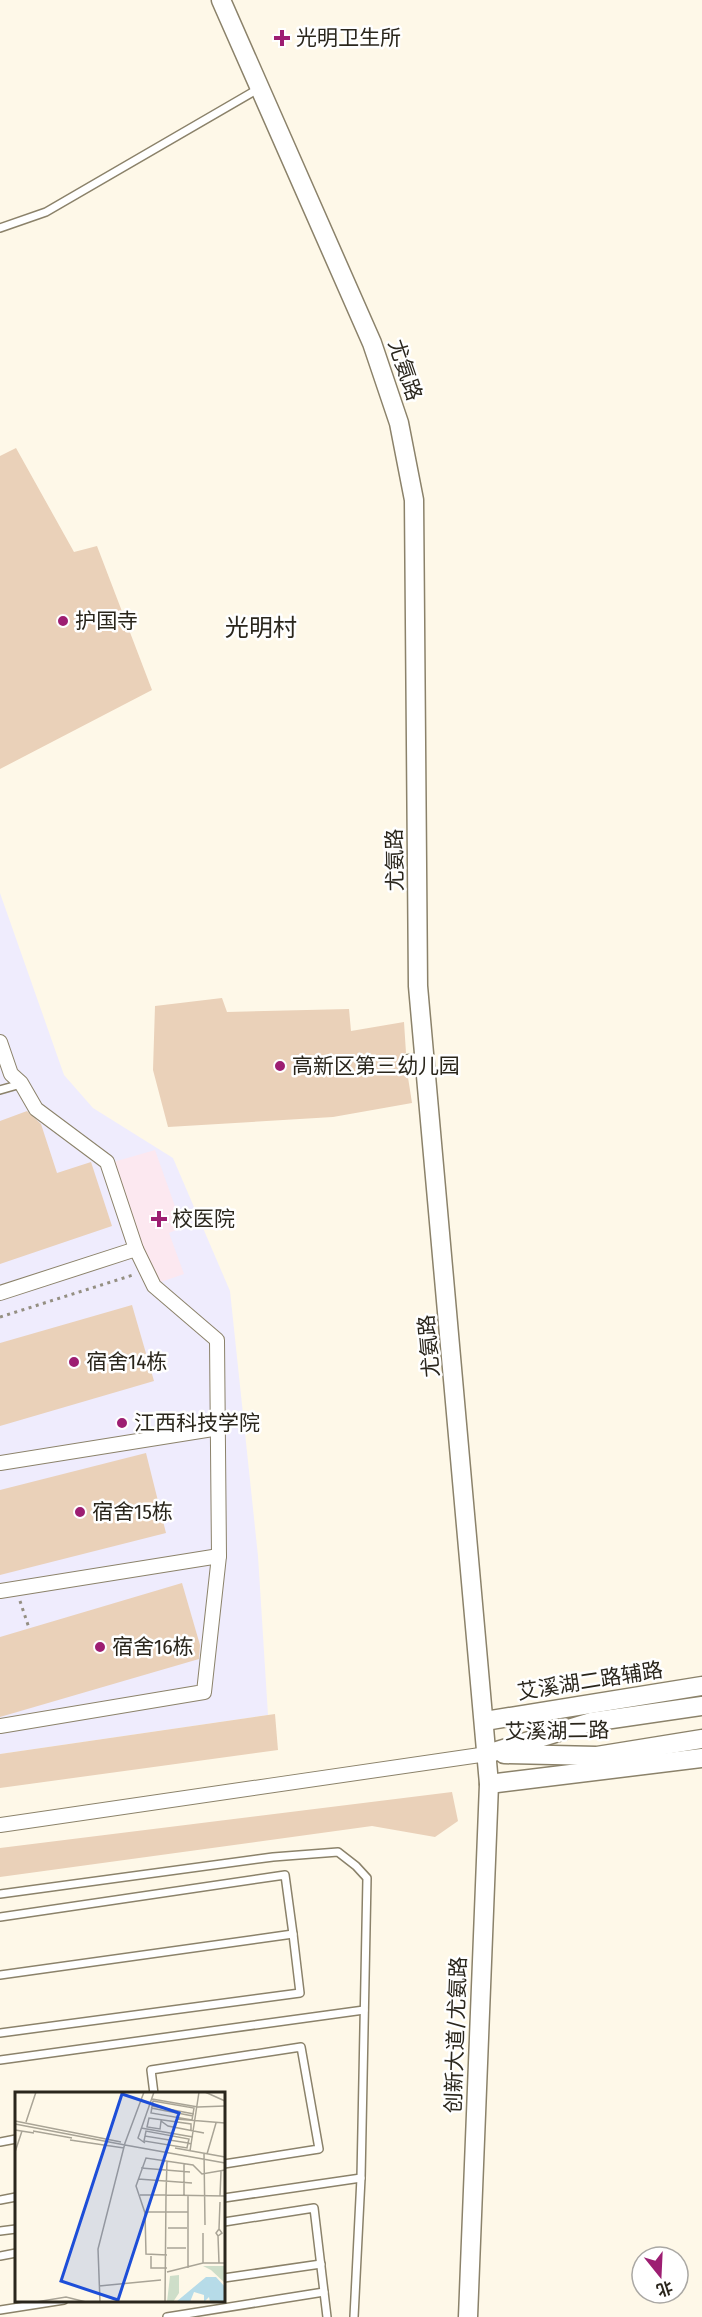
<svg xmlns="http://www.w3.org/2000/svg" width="702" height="2317" viewBox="0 0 702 2317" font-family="'Fira Sans Condensed','Noto Sans SC',sans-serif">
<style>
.education{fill:#efecfd}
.medical{fill:#fce8f0}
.building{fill:#ead1b9}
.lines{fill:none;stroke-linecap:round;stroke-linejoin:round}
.lane-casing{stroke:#8b826a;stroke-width:10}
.street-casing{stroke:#8b826a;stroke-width:16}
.secondary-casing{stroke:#8b826a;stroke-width:21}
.path{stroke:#948f82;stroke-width:3;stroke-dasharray:3 4.5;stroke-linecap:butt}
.lane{stroke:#fff;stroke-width:7}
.street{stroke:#fff;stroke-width:14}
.secondary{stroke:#fff;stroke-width:18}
.poi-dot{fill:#9d1e72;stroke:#fff;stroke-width:2}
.labels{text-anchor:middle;stroke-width:5;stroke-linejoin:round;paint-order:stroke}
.poi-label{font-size:21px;fill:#2a261c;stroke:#fff;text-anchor:start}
.street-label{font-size:21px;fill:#2a261c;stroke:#fff}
.quarter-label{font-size:24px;fill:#2a261c;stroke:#fff}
.inset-road{fill:none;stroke:#a9a496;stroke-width:1.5}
.view{fill:#1d4ed8;fill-opacity:0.15;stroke:#1d4ed8;stroke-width:3}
.inset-edge{fill:none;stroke:#2a261c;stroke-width:3}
</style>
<rect width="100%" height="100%" fill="#fef8e8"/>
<polygon class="education" points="0,893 64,1075 93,1108 173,1158 230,1291 258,1556 268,1715 0,1754"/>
<polygon class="medical" points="155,1150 177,1212 186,1213 188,1225 169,1233 184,1274 155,1284 110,1163"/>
<g class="building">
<polygon points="16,448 74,552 97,546 152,690 0,769 0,456"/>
<polygon points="222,998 227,1012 349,1009 351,1031 404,1022 406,1053 401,1055 398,1063 400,1068 407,1071 412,1103 333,1117 168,1127 153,1070 155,1006"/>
<polygon points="27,1111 41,1124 57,1173 91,1162 112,1226 0,1264 0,1121"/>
<polygon points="132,1305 154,1381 0,1426 0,1343"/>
<polygon points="146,1453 166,1533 0,1575 0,1490"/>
<polygon points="182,1583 200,1645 199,1659 0,1717 0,1637"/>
<polygon points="275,1714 278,1750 0,1788 0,1754"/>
<polygon points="452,1792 458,1821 435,1837 372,1826 0,1877 0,1848"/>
</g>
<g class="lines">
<defs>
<g id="lane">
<polyline points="0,228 46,212 258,89"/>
<polyline points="0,1090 21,1084"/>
<polyline points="0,1894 273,1857 338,1852 356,1866 367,1878 361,2178 354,2317"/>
<polyline points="0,1917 285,1875 293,1934 0,1975"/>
<polyline points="0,2033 300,1993 293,1934"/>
<polyline points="0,2060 364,2010"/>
<polyline points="154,2094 151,2070 301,2047 319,2149 224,2164"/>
<polyline points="0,2142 16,2139"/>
<polyline points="224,2198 361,2178"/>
<polyline points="0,2200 16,2197"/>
<polyline points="224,2222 314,2208 327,2317"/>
<polyline points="0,2231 16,2229"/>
<polyline points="0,2256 16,2253"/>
<polyline points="224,2278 321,2264"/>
<polyline points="0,2310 64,2300"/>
<polyline points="167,2317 324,2292"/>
</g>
<g id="street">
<polyline points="0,1042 11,1074 21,1083 36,1109 107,1162 136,1249 154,1286 217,1340 219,1556 204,1692 0,1726"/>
<polyline points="407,1062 426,1059"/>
<polyline points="0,1293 136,1249"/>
<polyline points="0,1463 219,1428"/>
<polyline points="0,1591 219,1556"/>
<polyline points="0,1825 487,1754"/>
</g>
<g id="secondary">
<polyline points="221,0 372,343 399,423 414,500 418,986 489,1784 468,2317"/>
<polyline points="485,1721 702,1686"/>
<polyline points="487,1754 591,1722 702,1706"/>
<polyline points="504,1754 597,1756 702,1739"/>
<polyline points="489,1784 702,1758"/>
</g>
</defs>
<use href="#lane" class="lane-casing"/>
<use href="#street" class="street-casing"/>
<use href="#secondary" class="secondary-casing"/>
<g class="path">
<polyline points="0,1317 133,1275"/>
<polyline points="20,1601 29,1628"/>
</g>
<use href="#lane" class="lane"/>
<use href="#street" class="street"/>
<use href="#secondary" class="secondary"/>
</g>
<g class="poi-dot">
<path d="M279 29h6v6h6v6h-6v6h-6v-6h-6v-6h6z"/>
<circle cx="63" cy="621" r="6"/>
<circle cx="280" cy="1066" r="6"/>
<path d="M156 1210h6v6h6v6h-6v6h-6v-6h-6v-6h6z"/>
<circle cx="74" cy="1362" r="6"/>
<circle cx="122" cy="1423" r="6"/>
<circle cx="80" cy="1512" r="6"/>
<circle cx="100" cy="1647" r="6"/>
</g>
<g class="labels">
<g class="poi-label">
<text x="296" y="45">光明卫生所</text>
<text x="75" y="628">护国寺</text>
<text x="292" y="1073">高新区第三幼儿园</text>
<text x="172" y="1226">校医院</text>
<text x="86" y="1369">宿舍14栋</text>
<text x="134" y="1430">江西科技学院</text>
<text x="92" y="1519">宿舍15栋</text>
<text x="112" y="1654">宿舍16栋</text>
</g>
<g class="street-label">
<text transform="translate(405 370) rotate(71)" y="7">尤氨路</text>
<text transform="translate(395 860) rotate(-91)" y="7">尤氨路</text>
<text transform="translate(429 1346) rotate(-95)" y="7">尤氨路</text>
<text transform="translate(590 1681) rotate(-9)" y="7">艾溪湖二路辅路</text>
<text transform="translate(557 1731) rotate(-1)" y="7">艾溪湖二路</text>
<text transform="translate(456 2035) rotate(-88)" y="7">创新大道/尤氨路</text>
</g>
<g class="quarter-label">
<text x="261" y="636">光明村</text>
</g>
</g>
<g transform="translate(15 2092)">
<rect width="210" height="210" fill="#fef8e8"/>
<path d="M188,174h22v17l-14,-13zM164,183v18l-6,9h-6l3,-26z" fill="#cedec9"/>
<path d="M191,185h10l9,10v15h-15l-1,-5 -5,5v-7l-10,-3 -4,10h-14z" fill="#b6dbe8"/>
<path class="inset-road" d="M190,0l20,9M137,7l46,8 27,-1M138,9l41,7 -2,12 -41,-7zM137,14l42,8M136,16l42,8M161,27l49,4M0,29l106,21M11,30l10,-30M0,32l110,21M126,36l52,9M0,38l19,3M176,38v-6l-42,-6 -2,9 13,2 1,-8 7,5 36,7M18,39l39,7M130,44l1,-5 43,8 -1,4 -1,5 -43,-7 1,-5 43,7 3,1M55,48l54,8M130,51l-7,-5 16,-46M110,53l100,18M160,56l50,9M175,59l9,-59M0,60l7,-21M189,61l1,72M192,62l9,-31M169,72v32M126,76l49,4M123,87l54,4M125,103h26l1,-34M205,104l1,-25M130,120h43M153,136h19M204,137l-3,4 2,3 4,-3 -3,-4 1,-27M188,141v30M203,144l1,27M152,156h19M152,163l-21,-1 -1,-41 -9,-27 10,-28 47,7 9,9 23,-4M136,164v12h16M173,176v-72M152,180l36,-9h22M84,194l62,-6M21,210l30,-5 20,5M85,210l-2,-53 27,-106 19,-51M150,210l1,-107 59,1"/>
<path class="view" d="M107,2l57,19 -61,187 -57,-19z"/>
<rect width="210" height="210" class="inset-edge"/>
</g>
<g transform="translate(660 2275) rotate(162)"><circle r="28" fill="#ffffff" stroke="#aaa8a4" stroke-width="1.5"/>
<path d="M0-4.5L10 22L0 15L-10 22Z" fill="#9d1e72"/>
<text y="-9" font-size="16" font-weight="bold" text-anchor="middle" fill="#2a261c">北</text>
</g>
</svg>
